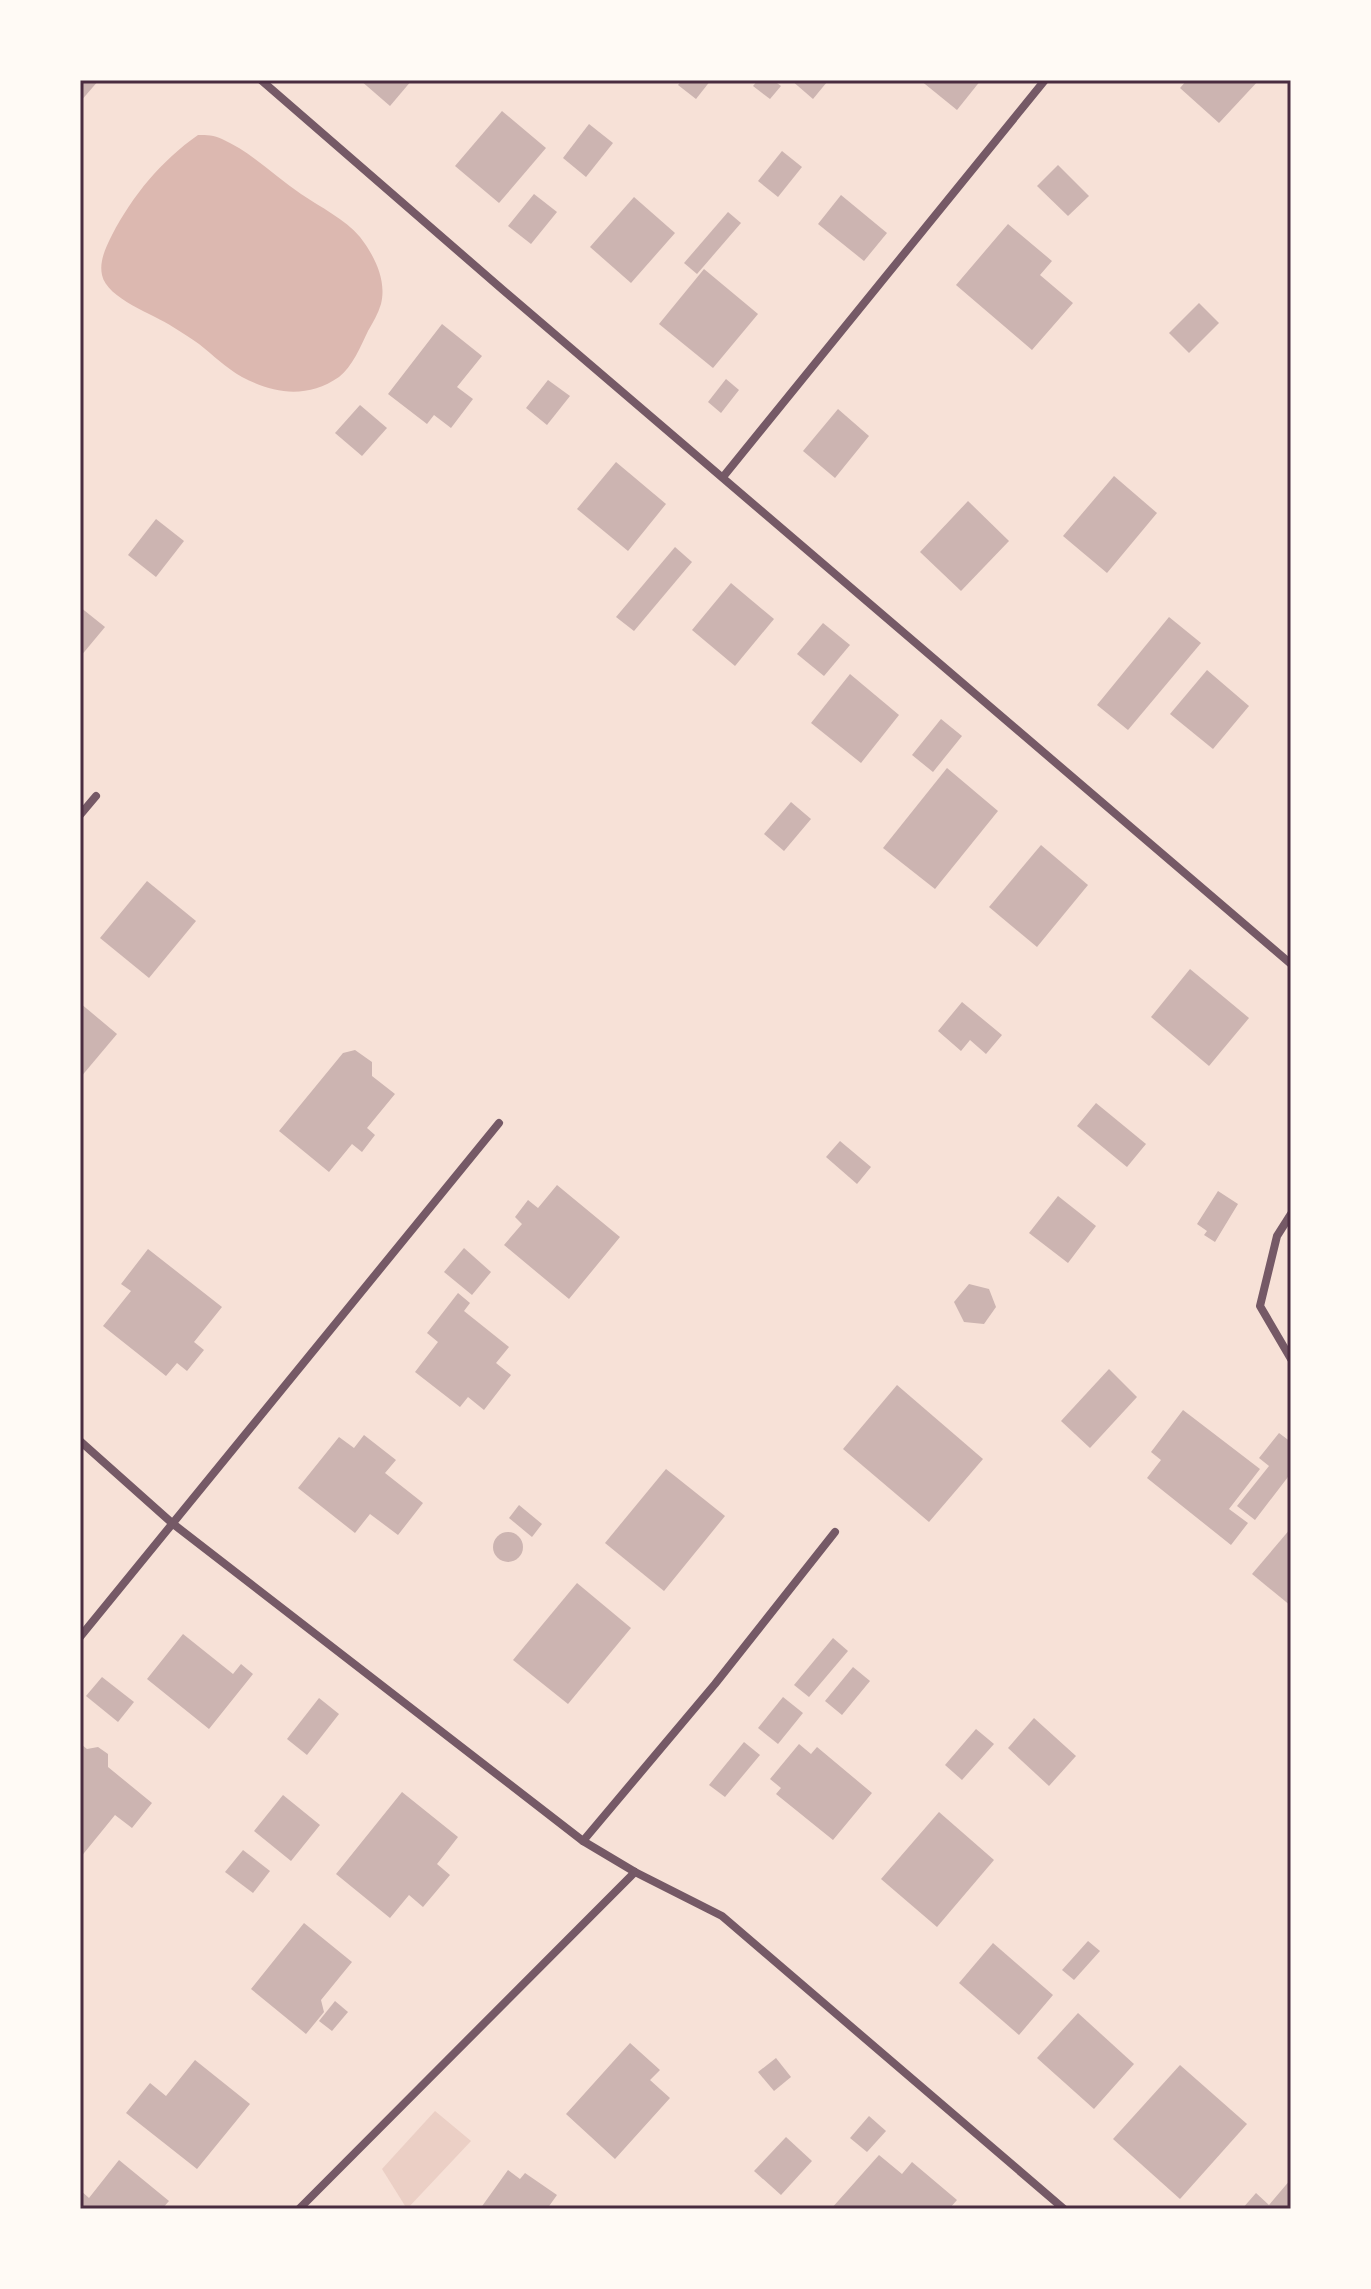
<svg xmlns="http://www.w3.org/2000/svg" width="1371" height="2289" viewBox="0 0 1371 2289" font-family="Manrope,sans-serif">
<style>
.green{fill:#ebcfc5}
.water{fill:#dcb8b0}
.building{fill:#ccb4b1}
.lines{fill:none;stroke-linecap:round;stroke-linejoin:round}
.minor{stroke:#755966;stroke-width:8}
.neatline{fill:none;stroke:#4a2c40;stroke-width:3}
</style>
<rect width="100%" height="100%" fill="#f7e1d7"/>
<polygon class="green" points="435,2111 471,2141 407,2209 382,2169"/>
<path class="water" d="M198,135c9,0 16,0 24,4 29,13 53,37 79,55 19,13 44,25 59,43 14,18 27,43 21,67 -3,10 -8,18 -13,27 -7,15 -16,36 -29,46 -32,22 -65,17 -97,0 -16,-9 -29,-22 -43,-33 -8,-6 -17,-11 -26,-17 -19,-13 -66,-28 -71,-52 -3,-14 4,-28 10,-40 21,-40 49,-74 86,-100z"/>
<g class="building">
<polygon points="80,80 99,80 80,102"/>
<polygon points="360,80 412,80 390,106"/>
<polygon points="682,80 711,80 696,99 678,85"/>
<polygon points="758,80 773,80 781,86 770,99 753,86"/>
<polygon points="791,80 824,80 827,82 813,99"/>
<polygon points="920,80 981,80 957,110"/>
<polygon points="1187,80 1259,80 1219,123 1180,88"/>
<polygon points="502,111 546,148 499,203 455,166"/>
<polygon points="589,124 613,143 586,177 563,158"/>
<polygon points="782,151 802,167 778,197 758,181"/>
<polygon points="1058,165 1089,196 1068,216 1037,186"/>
<polygon points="534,194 557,212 531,244 508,226"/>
<polygon points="841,195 887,233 864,261 818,224"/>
<polygon points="634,197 675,233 631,283 590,247"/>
<polygon points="728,212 741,223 697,274 684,263"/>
<polygon points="1008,224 1052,261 1040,275 1073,303 1032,350 956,285"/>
<polygon points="704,269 758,314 713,368 659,324"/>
<polygon points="1199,303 1219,323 1189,353 1169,333"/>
<polygon points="442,324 482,356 457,387 473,399 451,428 434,415 427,424 388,394"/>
<polygon points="726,379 739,390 721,413 708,402"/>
<polygon points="548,380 570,396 547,425 526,408"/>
<polygon points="360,405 387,428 362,456 335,433"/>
<polygon points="838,409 869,436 835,478 803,451"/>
<polygon points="616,462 666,504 628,551 577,509"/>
<polygon points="1114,476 1157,513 1107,573 1063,536"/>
<polygon points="968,501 1009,541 961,591 920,552"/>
<polygon points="156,519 184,541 156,577 128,555"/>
<polygon points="675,547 692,562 634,631 616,617"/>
<polygon points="731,583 774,619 735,666 692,630"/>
<polygon points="80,607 105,627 80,657"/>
<polygon points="1169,617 1201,643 1128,730 1097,705"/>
<polygon points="823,623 850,645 824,676 797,654"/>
<polygon points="1207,670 1249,706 1213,749 1170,714"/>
<polygon points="850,674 899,715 861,763 811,723"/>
<polygon points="941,719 962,736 933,772 912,755"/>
<polygon points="947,768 998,811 935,889 883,848"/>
<polygon points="791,802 811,819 784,851 764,834"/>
<polygon points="1041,845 1088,885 1037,947 989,907"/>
<polygon points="147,881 196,921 149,978 100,938"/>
<polygon points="1190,969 1249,1018 1209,1066 1151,1017"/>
<polygon points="962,1002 1002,1035 986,1054 970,1040 961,1051 938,1031"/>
<polygon points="80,1003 117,1034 80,1078"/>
<polygon points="355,1050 372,1062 372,1076 395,1094 367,1128 375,1135 362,1152 352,1144 329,1172 279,1131 343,1053"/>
<polygon points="1096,1103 1146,1144 1127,1167 1077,1126"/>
<polygon points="840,1141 871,1167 857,1184 826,1157"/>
<polygon points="557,1185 620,1237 569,1299 504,1245 522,1224 515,1217 528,1200 538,1208"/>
<polygon points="1218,1191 1238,1204 1215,1242 1204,1235 1207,1231 1197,1224"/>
<polygon points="1058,1196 1096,1226 1068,1263 1029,1233"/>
<polygon points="464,1248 491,1272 472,1295 444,1272"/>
<polygon points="148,1249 222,1307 194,1342 204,1350 187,1371 177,1363 166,1376 103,1326 131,1291 121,1284"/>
<polygon points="969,1284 989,1289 996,1307 984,1324 964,1322 954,1302"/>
<polygon points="458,1293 470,1303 464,1311 509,1347 496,1363 511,1375 484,1410 468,1397 460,1407 415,1372 438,1342 427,1333"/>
<polygon points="1109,1369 1137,1397 1090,1448 1061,1421"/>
<polygon points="897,1385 983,1459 929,1522 843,1449"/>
<polygon points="1183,1410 1260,1469 1229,1509 1248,1523 1231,1545 1147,1478 1161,1460 1151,1452"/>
<polygon points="1279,1433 1291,1442 1291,1473 1255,1520 1237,1506 1269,1466 1259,1458"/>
<polygon points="364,1435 396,1460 385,1473 423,1503 398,1535 370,1514 355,1533 298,1488 339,1437 354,1448"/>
<polygon points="666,1469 725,1516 664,1591 605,1543"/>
<polygon points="519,1505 542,1524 532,1537 509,1518"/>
<polygon points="1291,1528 1291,1606 1252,1574"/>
<circle cx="508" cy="1547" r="15"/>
<polygon points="577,1583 631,1628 568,1704 513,1660"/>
<polygon points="183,1634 233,1674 241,1664 253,1674 209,1729 147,1679"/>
<polygon points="833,1638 848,1651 809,1697 794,1685"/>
<polygon points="853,1667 870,1681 842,1715 825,1701"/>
<polygon points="102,1677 134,1702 118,1722 86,1696"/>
<polygon points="783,1697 803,1713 778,1744 758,1728"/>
<polygon points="319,1698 339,1714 307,1755 287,1739"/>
<polygon points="1034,1718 1076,1756 1049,1786 1008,1748"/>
<polygon points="976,1729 994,1744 962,1780 945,1765"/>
<polygon points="744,1742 760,1755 725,1797 709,1785"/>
<polygon points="799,1744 811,1754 817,1747 872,1793 833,1840 776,1794 781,1788 770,1779"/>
<polygon points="82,1745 87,1749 98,1747 108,1754 108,1767 152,1803 132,1828 115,1815 80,1858 80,1747"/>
<polygon points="402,1792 458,1837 437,1864 450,1875 423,1907 409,1895 390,1918 336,1874"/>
<polygon points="283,1795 320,1825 291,1861 254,1831"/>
<polygon points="939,1812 994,1860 937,1927 881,1879"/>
<polygon points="243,1850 270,1871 253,1893 225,1872"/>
<polygon points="304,1923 352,1962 321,2000 324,2012 306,2034 251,1989"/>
<polygon points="1088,1941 1100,1951 1074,1980 1062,1970"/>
<polygon points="993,1943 1053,1995 1019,2035 959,1983"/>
<polygon points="335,2001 348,2012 332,2031 319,2021"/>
<polygon points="1078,2013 1134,2064 1094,2109 1037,2058"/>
<polygon points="630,2043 660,2070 650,2080 670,2098 615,2159 566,2114"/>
<polygon points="776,2058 791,2077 774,2091 758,2072"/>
<polygon points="195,2060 250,2104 197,2169 126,2113 150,2083 166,2096"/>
<polygon points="1180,2065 1247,2124 1180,2199 1113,2139"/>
<polygon points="869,2116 886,2131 867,2152 850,2138"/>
<polygon points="786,2137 812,2161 781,2195 754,2171"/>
<polygon points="879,2155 902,2174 912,2162 957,2200 949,2209 831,2209"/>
<polygon points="119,2160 169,2201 162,2209 80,2209 80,2190 89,2198"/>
<polygon points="508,2170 520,2179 525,2173 557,2195 547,2209 480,2209"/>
<polygon points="1291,2179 1291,2209 1242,2209 1256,2193 1269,2205"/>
</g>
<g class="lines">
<g class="minor">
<polyline points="261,80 503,290 1291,964"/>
<polyline points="723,477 1045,80"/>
<polyline points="80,815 96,796"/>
<polyline points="1291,1214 1277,1236 1260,1306 1291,1359"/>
<polyline points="80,1441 172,1523 583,1841 635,1872 722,1916 1064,2209"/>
<polyline points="80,1637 499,1123"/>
<polyline points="583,1841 715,1684 835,1532"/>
<polyline points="299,2209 635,1872"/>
</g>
</g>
<rect width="1371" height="2289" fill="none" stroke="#fffaf5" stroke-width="164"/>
<rect x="82" y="82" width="1207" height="2125" class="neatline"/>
</svg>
